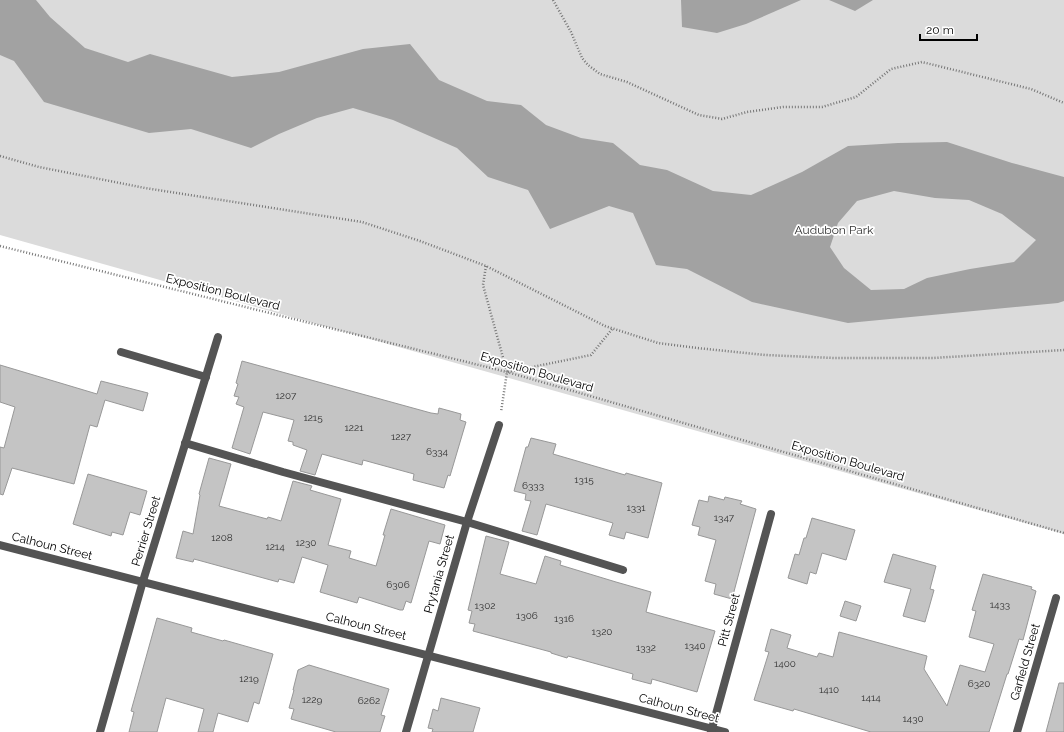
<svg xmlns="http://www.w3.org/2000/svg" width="1064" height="732" viewBox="0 0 1064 732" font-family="Raleway,sans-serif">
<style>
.green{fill:#dbdbdb}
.water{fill:#a2a2a2;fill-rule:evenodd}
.building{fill:#c4c4c4;stroke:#989898}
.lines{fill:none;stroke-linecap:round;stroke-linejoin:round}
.path{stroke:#767676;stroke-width:2.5;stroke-dasharray:1 2;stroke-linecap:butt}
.lane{stroke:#545454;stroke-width:8}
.street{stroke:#545454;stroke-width:8}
.labels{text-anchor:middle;stroke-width:3.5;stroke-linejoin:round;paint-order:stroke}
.number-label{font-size:10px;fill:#313131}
.park-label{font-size:12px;fill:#323232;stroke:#fff}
.street-label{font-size:12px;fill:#000;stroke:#fff}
</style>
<rect width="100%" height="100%" fill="#fff"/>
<polygon class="green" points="0,0 1064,0 1064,534 0,235"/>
<g class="water">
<path d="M0,0h36l14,17 35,31 43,14 22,-8 82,23 47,-5 84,-23 47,-5 29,36 48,21 34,4 25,20 35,13 32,5 27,22 27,5 46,21 38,4 51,-23 46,-26 50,-3 49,-1 65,21 52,14v124l-6,2 -210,20 -96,-21 -65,-33 -31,-4 -23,-52 -24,-7 -59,23 -22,-39 -40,-13 -31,-29 -64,-28 -40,-12 -36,10 -38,16 -28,14 -60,-19 -42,4 -105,-31 -30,-41 -14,-6zM894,191l41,7 34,2 33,14 34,26 -22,22 -44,7 -43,9 -23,11 -33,1 -27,-22 -14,-21 8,-24 19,-22z"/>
<polygon points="681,0 801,0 746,24 717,33 682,27"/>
<polygon points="829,0 873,0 855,11"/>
</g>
<g class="building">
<polygon points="242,361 431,413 438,414 439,408 461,414 460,420 466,422 450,476 448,475 444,488 413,480 414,474 363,460 362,465 322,454 315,475 300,471 307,450 293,445 293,442 288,441 294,420 263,412 250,454 232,448 244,407 236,404 239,397 234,396 238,384 236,383"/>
<polygon points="0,365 97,394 101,381 148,393 143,411 105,400 97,427 90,425 74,484 12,468 3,495 0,494 0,447 4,448 15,407 0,402"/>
<polygon points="531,438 556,444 553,454 625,475 626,473 662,483 648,538 626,532 624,539 609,535 613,523 546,504 537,535 522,531 531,501 525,500 526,494 514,491 526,447 528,447"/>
<polygon points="209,458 231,464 219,506 267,519 268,517 281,521 293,481 312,486 310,490 341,499 328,545 351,551 349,558 376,566 385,535 383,535 391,509 445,525 440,544 429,541 411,603 406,601 403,610 400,610 359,597 357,603 320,592 328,565 302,557 294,583 279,579 278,582 194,559 193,562 176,558 183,531 193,534 200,495 199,494"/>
<polygon points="88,474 147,491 140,515 130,512 123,535 112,532 111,536 73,524"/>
<polygon points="709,496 724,500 725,497 742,501 740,504 756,509 732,599 714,594 716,584 705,581 716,540 698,535 700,527 692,525 699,500 708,502"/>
<polygon points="812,518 855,530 846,560 822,553 816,574 810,572 807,584 788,578 795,554 799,555 804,538 806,538"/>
<polygon points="486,536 509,542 500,574 536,584 545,556 561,561 560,565 616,582 651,592 646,612 715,631 697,692 652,679 651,684 632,679 633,674 568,656 567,658 551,653 551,652 473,631 475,624 469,623 472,611 468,610"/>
<polygon points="893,554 936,566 930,589 934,590 925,622 903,616 911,589 884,582"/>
<polygon points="983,574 1032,587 1031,589 1036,591 1023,640 1019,639 1008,674 1007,674 989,732 871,732 794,709 793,711 754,700 769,652 765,651 771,629 791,635 787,648 817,657 819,653 833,657 839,632 927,656 924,669 947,706 960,665 985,672 994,644 969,637 976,611 972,610"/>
<polygon points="845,601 861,606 856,621 840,616"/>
<polygon points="157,618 192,628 191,632 223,641 224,640 273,654 259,704 254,702 248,722 218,713 213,732 198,732 204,709 166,698 157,732 129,732 134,712 131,711"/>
<polygon points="309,665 389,689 381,715 385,716 380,732 336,732 291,719 294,709 289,708 294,690 293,690 298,670"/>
<polygon points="1059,683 1064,683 1064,732 1046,732"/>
<polygon points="441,698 480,708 473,732 432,732 433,729 428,728 433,709 438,711"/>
</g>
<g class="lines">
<g class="path">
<polyline points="553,0 571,32 582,58 588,65 600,74 627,82 699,115 722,119 747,112 783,107 822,107 856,97 891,69 922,62 1031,89 1064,103"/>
<polyline points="0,156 39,167 145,188 362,222 420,241 486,266 605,326 658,343 697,348 765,355 834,358 933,358 1064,350"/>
<polyline points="0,246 507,372 1064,533"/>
<polyline points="486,266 483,285 507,372 501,412"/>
<polyline points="508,372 591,355 613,328"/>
</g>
<g class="lane">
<polyline points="121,352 206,377"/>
<polyline points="185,443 283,472 467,522 623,570"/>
</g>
<g class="street">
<polyline points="0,545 725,732"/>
<polyline points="100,732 143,581 218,337"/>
<polyline points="406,732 467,522 499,425"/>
<polyline points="711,732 771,514"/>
<polyline points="1017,732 1056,598"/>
</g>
</g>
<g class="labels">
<g class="number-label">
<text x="286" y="399">1207</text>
<text x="313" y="421">1215</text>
<text x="354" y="431">1221</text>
<text x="401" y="440">1227</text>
<text x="437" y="455">6334</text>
<text x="584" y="483">1315</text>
<text x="533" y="489">6333</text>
<text x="636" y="511">1331</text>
<text x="724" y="521">1347</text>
<text x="222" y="541">1208</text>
<text x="306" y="546">1230</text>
<text x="275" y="550">1214</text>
<text x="398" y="588">6306</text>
<text x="1000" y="608">1433</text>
<text x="485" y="609">1302</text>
<text x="527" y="619">1306</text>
<text x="564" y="622">1316</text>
<text x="602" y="635">1320</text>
<text x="695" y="649">1340</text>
<text x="646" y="651">1332</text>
<text x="785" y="667">1400</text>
<text x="249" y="682">1219</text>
<text x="979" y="687">6320</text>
<text x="829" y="693">1410</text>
<text x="871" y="701">1414</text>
<text x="312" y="703">1229</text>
<text x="369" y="704">6262</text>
<text x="913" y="722">1430</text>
</g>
<g class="park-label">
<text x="834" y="234">Audubon Park</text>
</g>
<g class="street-label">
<text transform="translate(223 292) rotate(14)" y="4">Exposition Boulevard</text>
<text transform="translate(537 372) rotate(16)" y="4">Exposition Boulevard</text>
<text transform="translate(848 461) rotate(16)" y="4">Exposition Boulevard</text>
<text transform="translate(146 531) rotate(-73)" y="4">Perrier Street</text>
<text transform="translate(52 546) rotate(14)" y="4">Calhoun Street</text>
<text transform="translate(439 574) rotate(-74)" y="4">Prytania Street</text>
<text transform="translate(729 620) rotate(-75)" y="4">Pitt Street</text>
<text transform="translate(366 626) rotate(14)" y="4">Calhoun Street</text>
<text transform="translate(1025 662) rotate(-74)" y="4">Garfield Street</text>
<text transform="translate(679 708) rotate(15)" y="4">Calhoun Street</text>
</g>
</g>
<path d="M920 34v6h57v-6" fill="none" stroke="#000000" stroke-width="2"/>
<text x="926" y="34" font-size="12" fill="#000000" stroke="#ffffff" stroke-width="3" paint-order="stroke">20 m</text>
</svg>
